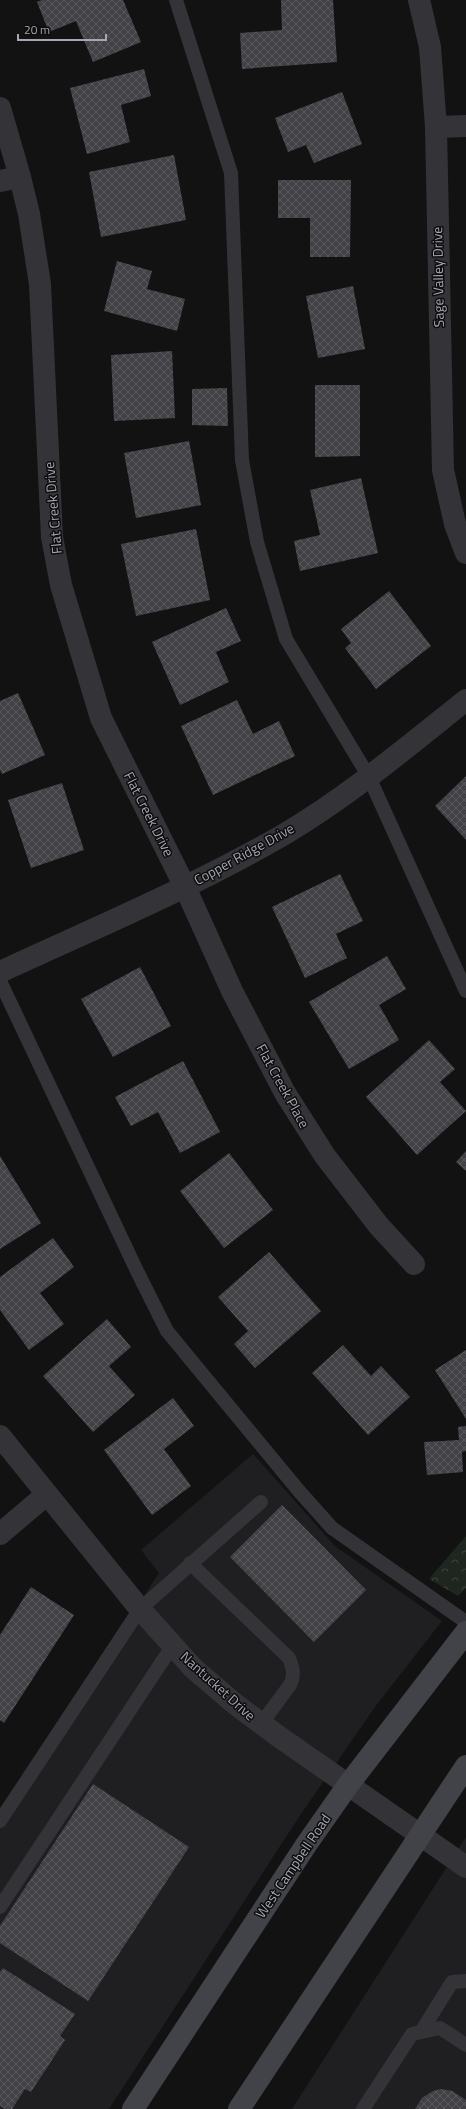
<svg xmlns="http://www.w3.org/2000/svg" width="466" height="2109" viewBox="0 0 466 2109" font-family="'Titillium Web',sans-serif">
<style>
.built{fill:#1f1e20}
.park{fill:url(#park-crowns)}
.building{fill:url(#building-cross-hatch)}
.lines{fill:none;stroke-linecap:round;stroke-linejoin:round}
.service{stroke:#343438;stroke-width:14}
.minor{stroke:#343438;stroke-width:22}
.secondary{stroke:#424348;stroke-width:22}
.labels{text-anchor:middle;stroke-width:3;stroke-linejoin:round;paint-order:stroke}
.street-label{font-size:14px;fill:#a5a8b2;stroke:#0d0d0e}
</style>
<defs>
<pattern id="park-crowns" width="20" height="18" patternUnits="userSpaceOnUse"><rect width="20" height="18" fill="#1f2620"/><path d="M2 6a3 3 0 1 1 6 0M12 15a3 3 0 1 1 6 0" fill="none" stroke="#3d433e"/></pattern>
<pattern id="building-cross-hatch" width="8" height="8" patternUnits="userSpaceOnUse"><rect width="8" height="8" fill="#424246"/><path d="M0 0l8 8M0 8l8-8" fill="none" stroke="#5a5a5e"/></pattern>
</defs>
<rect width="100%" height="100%" fill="#121213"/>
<g class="built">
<polygon points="253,1454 335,1546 442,1621 375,1707 299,1817 109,2109 0,2109 0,1815 159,1573 141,1550"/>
<polygon points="466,1837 466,2109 292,2109"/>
</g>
<polygon class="park" points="466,1536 466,1588 458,1596 429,1579"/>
<g class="building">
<polygon points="42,0 123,0 141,42 93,62 76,21 49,32 37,2"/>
<polygon points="281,0 333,0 337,62 242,69 240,33 282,30"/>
<polygon points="144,69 151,96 121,105 130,142 87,154 70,88"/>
<polygon points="342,92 362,144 314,163 306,145 288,152 275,118"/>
<polygon points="174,155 186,220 101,237 89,172"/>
<polygon points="278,180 351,180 350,257 310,257 310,218 278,218"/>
<polygon points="117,261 152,271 147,289 185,299 177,331 104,311"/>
<polygon points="353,286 365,349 318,358 306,296"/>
<polygon points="172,351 175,418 114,421 111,355"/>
<polygon points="315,385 360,385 360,456 315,457"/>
<polygon points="227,388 228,426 192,425 192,389"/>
<polygon points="189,441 201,505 136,518 124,453"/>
<polygon points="361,478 378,553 300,571 294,541 320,535 310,490"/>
<polygon points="196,529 210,600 136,616 121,544"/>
<polygon points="389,591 431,646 376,689 345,648 351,643 341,629"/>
<polygon points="226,608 241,641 216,652 229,682 180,705 152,642"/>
<polygon points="18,693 45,755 2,774 0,770 0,701"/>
<polygon points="237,700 253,734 279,721 295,756 213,795 181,726"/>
<polygon points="466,776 466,840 435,806"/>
<polygon points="62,783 84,850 31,868 8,800"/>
<polygon points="340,874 363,921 336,934 347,958 305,978 272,907"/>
<polygon points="387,956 406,989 379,1005 399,1040 349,1069 309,1002"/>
<polygon points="140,967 171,1026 113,1057 81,999"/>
<polygon points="429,1040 455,1069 440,1082 466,1111 417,1155 366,1097"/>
<polygon points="183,1061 220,1132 180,1153 158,1112 131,1126 115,1097"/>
<polygon points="466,1151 466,1171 456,1162"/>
<polygon points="229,1153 273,1210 224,1248 180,1191"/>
<polygon points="0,1156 41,1223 0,1249"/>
<polygon points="53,1238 74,1267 40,1293 64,1324 29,1350 0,1310 0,1277"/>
<polygon points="269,1252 321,1311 255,1368 234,1344 248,1331 218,1297"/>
<polygon points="107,1319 131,1347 109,1366 135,1395 93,1432 43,1376"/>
<polygon points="343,1345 371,1376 381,1366 410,1397 368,1435 312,1373"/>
<polygon points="466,1350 466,1419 435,1370"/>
<polygon points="173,1398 194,1426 164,1449 191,1486 152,1515 104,1450"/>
<polygon points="466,1426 466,1451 462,1452 463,1472 427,1475 424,1442 459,1440 458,1427"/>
<polygon points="282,1505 366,1590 314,1642 230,1557"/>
<polygon points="31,1587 74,1615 4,1723 0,1720 0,1635"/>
<polygon points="93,1784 189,1847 88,2001 0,1943 0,1926"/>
<polygon points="3,1968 75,2014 60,2036 65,2040 31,2092 25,2089 12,2109 5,2109 0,2106 0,1972"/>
<polygon points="441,2089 452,2091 466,2100 466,2109 415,2109 422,2098 433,2091"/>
</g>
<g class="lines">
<g class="service">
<polyline points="176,0 231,173 242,460 257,542 286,639 369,777 466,991"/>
<polyline points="0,981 137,1271 167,1331 299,1491 332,1528 466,1622"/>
<path d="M190,1563l99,95c4,10 6,17 1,27l-29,39"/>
<polyline points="0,1821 140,1609 261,1502"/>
<polyline points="0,1907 173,1645"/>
<polyline points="421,2032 452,1982 466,1981"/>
<polyline points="363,2109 412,2034 440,2028 466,2045"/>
</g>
<g class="minor">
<polyline points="419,0 430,47 436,127 443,470 455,524 466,553"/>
<polyline points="0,108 20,177 29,214 40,284 52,537 61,585 101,718 185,887 232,991 285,1093 325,1156 379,1226 414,1264"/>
<polyline points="436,127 466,126"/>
<polyline points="0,181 20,177"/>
<path d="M0,972c95,-44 193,-85 283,-137 66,-39 124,-88 183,-135"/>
<polyline points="0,1436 140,1609 193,1668 235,1704 278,1736 466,1867"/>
<polyline points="0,1534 46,1495"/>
</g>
<g class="secondary">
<polyline points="133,2109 306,1845 348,1785 466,1632"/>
<polyline points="239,2109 466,1766"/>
</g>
</g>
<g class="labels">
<g class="street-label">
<text transform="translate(438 277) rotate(-91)" y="5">Sage Valley Drive</text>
<text transform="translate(53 508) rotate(-95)" y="5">Flat Creek Drive</text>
<text transform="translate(149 814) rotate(63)" y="5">Flat Creek Drive</text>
<text transform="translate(244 854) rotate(-29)" y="5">Copper Ridge Drive</text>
<text transform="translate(283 1086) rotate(61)" y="5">Flat Creek Place</text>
<text transform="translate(218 1686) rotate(42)" y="5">Nantucket Drive</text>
<text transform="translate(293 1866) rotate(-56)" y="5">West Campbell Road</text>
</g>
</g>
<path d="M18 34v6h88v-6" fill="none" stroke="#a5a8b2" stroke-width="2"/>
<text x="24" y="34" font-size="12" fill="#a5a8b2" stroke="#0d0d0e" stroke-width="3" paint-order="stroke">20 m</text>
</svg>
